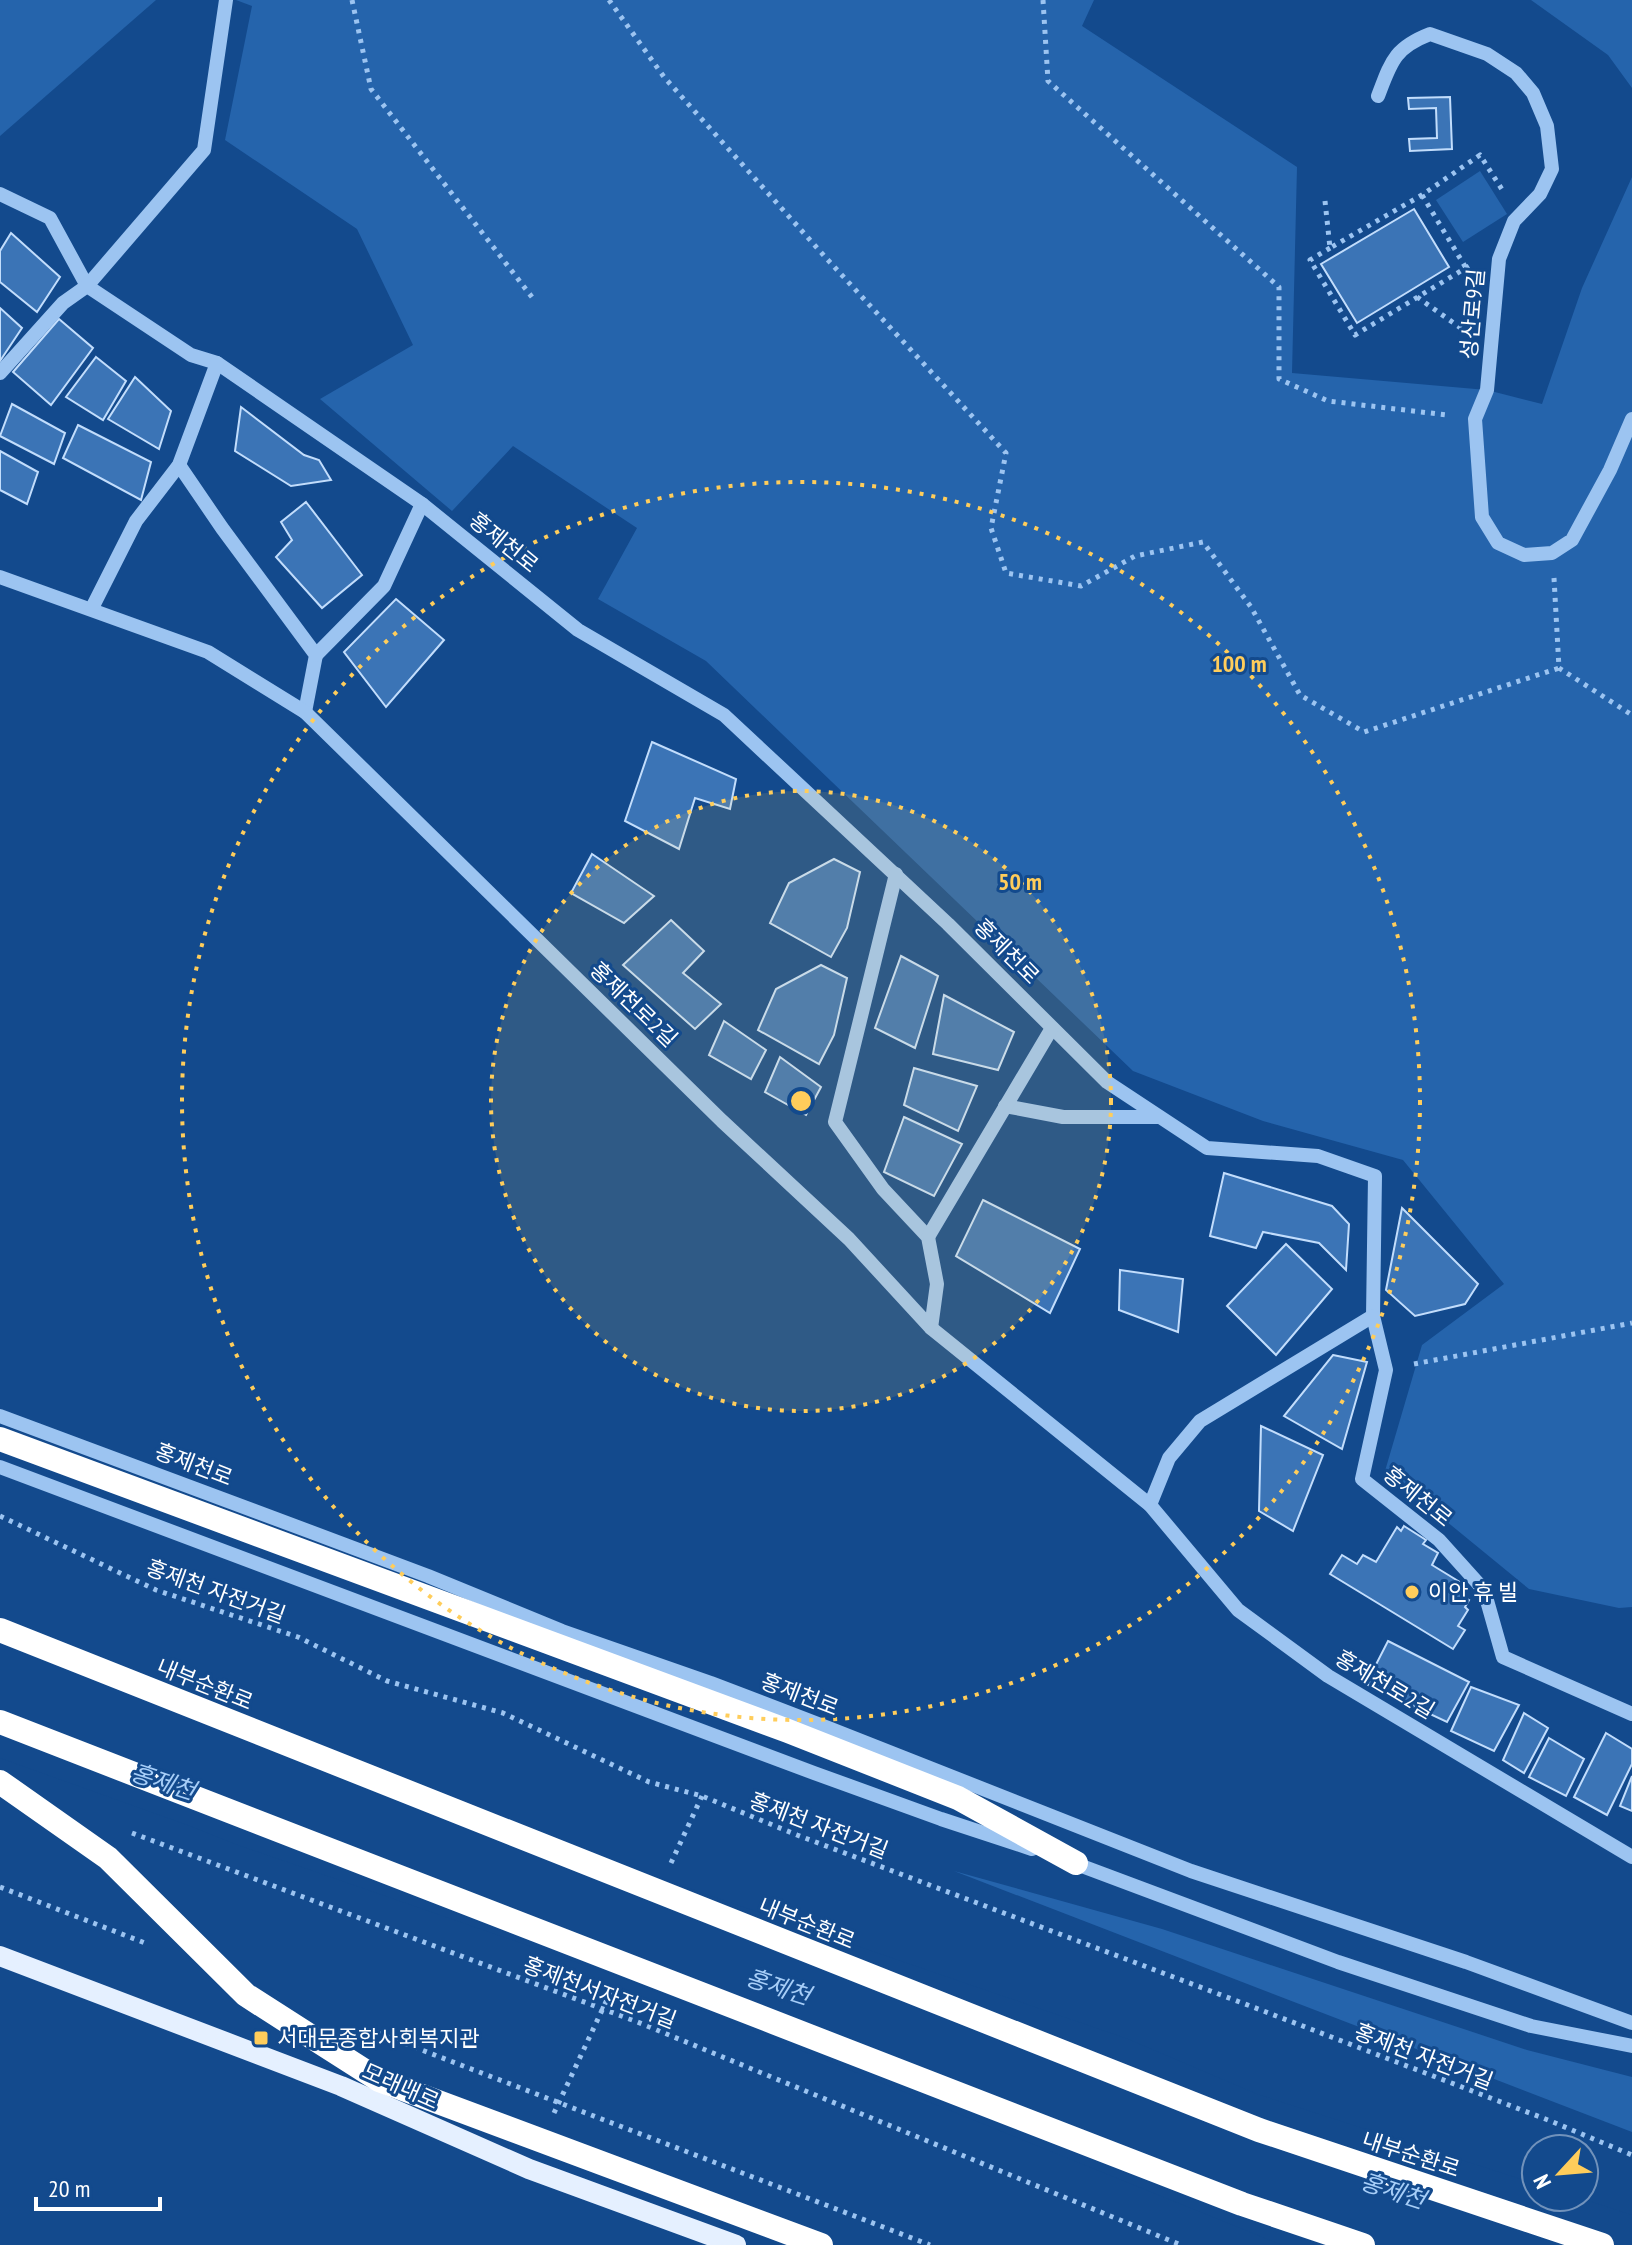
<svg xmlns="http://www.w3.org/2000/svg" width="1632" height="2245" viewBox="0 0 1632 2245" font-family="'PT Sans Narrow','Noto Sans KR',sans-serif">
<style>
.green{fill:#2564ac}
.pier{fill:#134a8d}
.building{fill:#3b74b6;stroke:#c2ddfc;stroke-width:2}
.lines{fill:none;stroke-linecap:round;stroke-linejoin:round}
.path{stroke:#9cc4f1;stroke-width:5;stroke-dasharray:4 6;stroke-linecap:butt}
.minor{stroke:#9cc4f1;stroke-width:14}
.major{stroke:#e5f0ff;stroke-width:20}
.highway{stroke:#fff;stroke-width:24}
.path-bridge{stroke:#9cc4f1;stroke-width:5;stroke-dasharray:4 6;stroke-linecap:butt}
.highway-bridge{stroke:#fff;stroke-width:24}
.ring{fill:none;stroke:#ffcd5b;stroke-width:4;stroke-dasharray:4 8}
.poi-dot{fill:#ffcd5b;stroke:#134a8d;stroke-width:3}
.labels{text-anchor:middle;stroke-width:6;stroke-linejoin:round;paint-order:stroke}
.street-label{font-size:22px;fill:#fff;stroke:#134a8d}
.poi-label{font-size:22px;fill:#fff;stroke:#134a8d;text-anchor:start}
.water-label{font-size:24px;font-style:italic;fill:#a7cef8;stroke:#134a8d}
.centre{fill:#ffcd5b;stroke:#134a8d;stroke-width:4}
.ring-label{font-size:24px;text-anchor:middle;font-weight:bold;fill:#ffcd5b;stroke:#134a8d;stroke-width:6;stroke-linejoin:round;paint-order:stroke}
</style>
<rect width="100%" height="100%" fill="#134a8d"/>
<g class="green">
<polygon points="0,0 156,0 0,136"/>
<polygon points="236,0 1094,0 1082,26 1297,167 1292,373 1487,390 1542,404 1582,288 1632,177 1632,1607 1619,1608 1529,1589 1385,1471 1422,1345 1504,1284 1403,1160 1263,1121 1133,1071 706,661 598,599 637,528 513,446 452,511 320,399 413,345 357,229 225,140 252,6"/>
<polygon points="1531,0 1632,0 1632,88 1608,55"/>
<polygon points="1480,171 1507,214 1463,242 1436,200"/>
<polygon points="954,1871 1162,1929 1527,2050 1632,2077 1632,2132"/>
</g>
<polygon class="pier" points="0,1630 671,1882 1128,2039 1257,2094 1536,2184 1536,2197 1577,2197 1632,2215 1632,2245 1282,2245 625,1979 235,1844 190,1826 0,1758"/>
<g class="building">
<polygon points="1450,97 1452,149 1410,151 1409,139 1437,138 1436,108 1409,109 1408,98"/>
<polygon points="1414,209 1449,267 1357,323 1321,264"/>
<polygon points="11,233 60,277 37,312 0,282 0,251"/>
<polygon points="0,308 22,328 0,361"/>
<polygon points="59,319 93,348 51,405 13,372"/>
<polygon points="96,357 126,381 103,420 66,397"/>
<polygon points="135,377 171,411 159,449 108,419"/>
<polygon points="12,404 65,433 54,464 0,436"/>
<polygon points="241,407 304,455 319,460 331,480 291,486 235,451"/>
<polygon points="78,425 151,462 141,500 63,458"/>
<polygon points="0,451 38,472 27,504 0,490"/>
<polygon points="306,502 362,575 322,608 276,557 292,540 281,522"/>
<polygon points="396,599 444,640 386,707 344,652"/>
<polygon points="652,742 736,779 730,809 695,798 679,849 625,821"/>
<polygon points="592,854 654,896 624,923 571,893"/>
<polygon points="834,859 860,872 847,928 831,957 770,923 789,883"/>
<polygon points="671,920 704,951 683,973 721,1004 695,1029 623,965"/>
<polygon points="901,956 938,976 915,1048 875,1028"/>
<polygon points="821,965 847,978 834,1035 819,1064 758,1030 776,989"/>
<polygon points="944,995 1014,1032 998,1070 933,1054"/>
<polygon points="724,1021 766,1050 751,1079 709,1055"/>
<polygon points="780,1057 821,1087 806,1115 765,1092"/>
<polygon points="914,1068 977,1086 958,1131 904,1105"/>
<polygon points="904,1117 962,1144 934,1196 884,1172"/>
<polygon points="1224,1173 1332,1206 1349,1224 1346,1270 1319,1243 1263,1232 1256,1248 1210,1236"/>
<polygon points="983,1200 1080,1249 1050,1313 956,1256"/>
<polygon points="1402,1208 1478,1284 1465,1304 1415,1316 1386,1290"/>
<polygon points="1286,1244 1332,1289 1276,1355 1227,1306"/>
<polygon points="1120,1270 1183,1279 1178,1332 1119,1310"/>
<polygon points="1333,1355 1367,1362 1342,1449 1284,1416"/>
<polygon points="1261,1426 1323,1455 1293,1531 1259,1511"/>
<polygon points="1404,1526 1426,1540 1423,1544 1438,1553 1432,1565 1468,1587 1462,1596 1469,1600 1465,1607 1468,1610 1458,1626 1465,1630 1453,1649 1330,1574 1342,1555 1357,1564 1363,1555 1376,1562 1397,1527 1401,1531"/>
<polygon points="1388,1641 1469,1682 1447,1722 1366,1684"/>
<polygon points="1471,1687 1519,1705 1494,1751 1451,1731"/>
<polygon points="1524,1713 1548,1728 1524,1773 1503,1760"/>
<polygon points="1606,1733 1632,1749 1632,1764 1607,1815 1574,1797"/>
<polygon points="1549,1738 1584,1759 1566,1796 1529,1777"/>
<polygon points="1632,1776 1632,1811 1620,1806"/>
</g>
<g class="lines">
<g class="path">
<polyline points="352,0 371,89 535,301"/>
<polyline points="609,0 664,77 827,259 1006,453 991,528 1006,573 1081,586 1135,556 1203,542 1251,607 1300,695 1364,732 1559,668"/>
<polyline points="1043,0 1048,81 1279,287 1279,379 1328,401 1447,415"/>
<polyline points="1422,195 1466,268"/>
<polyline points="1325,201 1330,248 1422,195 1480,155 1503,191"/>
<polyline points="1330,248 1310,260 1355,335 1469,266"/>
<polyline points="1417,297 1465,331"/>
<polyline points="1554,578 1559,668 1632,715"/>
<polyline points="1414,1364 1632,1323"/>
<polyline points="0,1516 156,1590 298,1637 387,1681 503,1713 649,1782 702,1796 797,1835 1253,2007 1548,2120 1632,2155"/>
<polyline points="132,1833 635,2021 1181,2245"/>
<polyline points="0,1887 145,1943"/>
<polyline points="367,2029 930,2245"/>
</g>
<g class="minor">
<path d="M1378,96c13,-34 16,-48 52,-62l57,20 29,19 17,20 14,33 5,43 -12,25 -26,27 -15,38 -12,131 -12,29 7,98 16,26 26,12 28,-2 20,-13 38,-70 22,-51"/>
<polyline points="0,194 50,218 87,286 191,355 217,363 422,504 578,630 724,715 948,924 1107,1082 1207,1148 1318,1156 1375,1176 1373,1316 1386,1370 1362,1479 1439,1540 1484,1590 1503,1657 1632,1714"/>
<polyline points="0,373 63,303 87,286 204,150 226,0"/>
<polyline points="179,465 222,528 316,655 305,712"/>
<polyline points="0,577 208,652 305,712 722,1121 849,1239 931,1328 1150,1505 1238,1610 1328,1676 1632,1857"/>
<polyline points="92,608 136,521 179,465 217,363"/>
<polyline points="316,655 384,586 422,504"/>
<polyline points="896,874 835,1122 883,1189 928,1237 937,1284 931,1328"/>
<polyline points="1005,1106 1063,1117 1159,1117"/>
<polyline points="928,1237 1052,1028"/>
<polyline points="0,1416 311,1532 428,1576 562,1631 711,1683 831,1729 1191,1871 1466,1962 1632,2023"/>
<polyline points="0,1467 814,1773 941,1819 1032,1849"/>
<polyline points="1150,1505 1169,1458 1200,1421 1373,1316"/>
<polyline points="1071,1862 1338,1962 1531,2026 1632,2046"/>
</g>
<polyline class="major" points="0,1956 341,2086 529,2169 736,2245"/>
<polyline class="highway" points="0,1439 788,1731 958,1798 1076,1863"/>
<g class="path-bridge">
<polyline points="671,1863 702,1796"/>
<polyline points="554,2113 611,1991"/>
</g>
<g class="highway-bridge">
<polyline points="0,1630 1259,2130 1602,2245"/>
<polyline points="0,1722 1242,2204 1363,2245"/>
<polyline points="0,1782 108,1858 246,1995 379,2080 821,2245"/>
</g>
</g>
<circle cx="801" cy="1101" r="310" fill="#ffcd5b" fill-opacity=".12"/>
<g class="ring">
<circle cx="801" cy="1101" r="310"/>
<circle cx="801" cy="1101" r="619"/>
</g>
<g class="poi-dot">
<circle cx="1412" cy="1592" r="8"/>
<rect x="253" y="2030" width="16" height="16" rx="4"/>
</g>
<g class="labels">
<g class="street-label">
<text transform="translate(1472 314) rotate(-85)" y="8">성산로9길</text>
<text transform="translate(504 542) rotate(39)" y="8">홍제천로</text>
<text transform="translate(1007 951) rotate(45)" y="8">홍제천로</text>
<text transform="translate(634 1004) rotate(44)" y="8">홍제천로2길</text>
<text transform="translate(194 1464) rotate(21)" y="8">홍제천로</text>
<text transform="translate(1418 1496) rotate(39)" y="8">홍제천로</text>
<text transform="translate(216 1591) rotate(20)" y="8">홍제천 자전거길</text>
<text transform="translate(205 1684) rotate(22)" y="8">내부순환로</text>
<text transform="translate(1385 1684) rotate(31)" y="8">홍제천로2길</text>
<text transform="translate(800 1694) rotate(21)" y="8">홍제천로</text>
<text transform="translate(819 1825) rotate(21)" y="8">홍제천 자전거길</text>
<text transform="translate(807 1923) rotate(22)" y="8">내부순환로</text>
<text transform="translate(600 1992) rotate(21)" y="8">홍제천서자전거길</text>
<text transform="translate(1424 2056) rotate(21)" y="8">홍제천 자전거길</text>
<text transform="translate(401 2086) rotate(24)" y="8">모래내로</text>
<text transform="translate(1411 2154) rotate(18)" y="8">내부순환로</text>
</g>
<g class="poi-label">
<text x="1428" y="1600">이안 휴 빌</text>
<text x="277" y="2046">서대문종합사회복지관</text>
</g>
<g class="water-label">
<text transform="translate(163 1782) rotate(18)" y="8">홍제천</text>
<text transform="translate(778 1987) rotate(18)" y="8">홍제천</text>
<text transform="translate(1393 2191) rotate(18)" y="8">홍제천</text>
</g>
</g>
<circle cx="801" cy="1101" r="12" class="centre"/>
<g class="ring-label">
<text x="1239" y="672">100 m</text>
<text x="1020" y="890">50 m</text>
</g>
<g transform="translate(1560 2173) rotate(244)"><circle r="38" fill="#134a8d" stroke="#7192bb" stroke-width="2"/>
<path d="M0-6L14 30L0 20L-14 30Z" fill="#ffcd5b"/>
<text y="-12" font-size="22" font-weight="bold" text-anchor="middle" fill="#ffffff">N</text>
</g>
<path d="M36 2197v12h124v-12" fill="none" stroke="#ffffff" stroke-width="4"/>
<text x="48" y="2197" font-size="24" fill="#ffffff" stroke="#134a8d" stroke-width="6" paint-order="stroke">20 m</text>
</svg>
